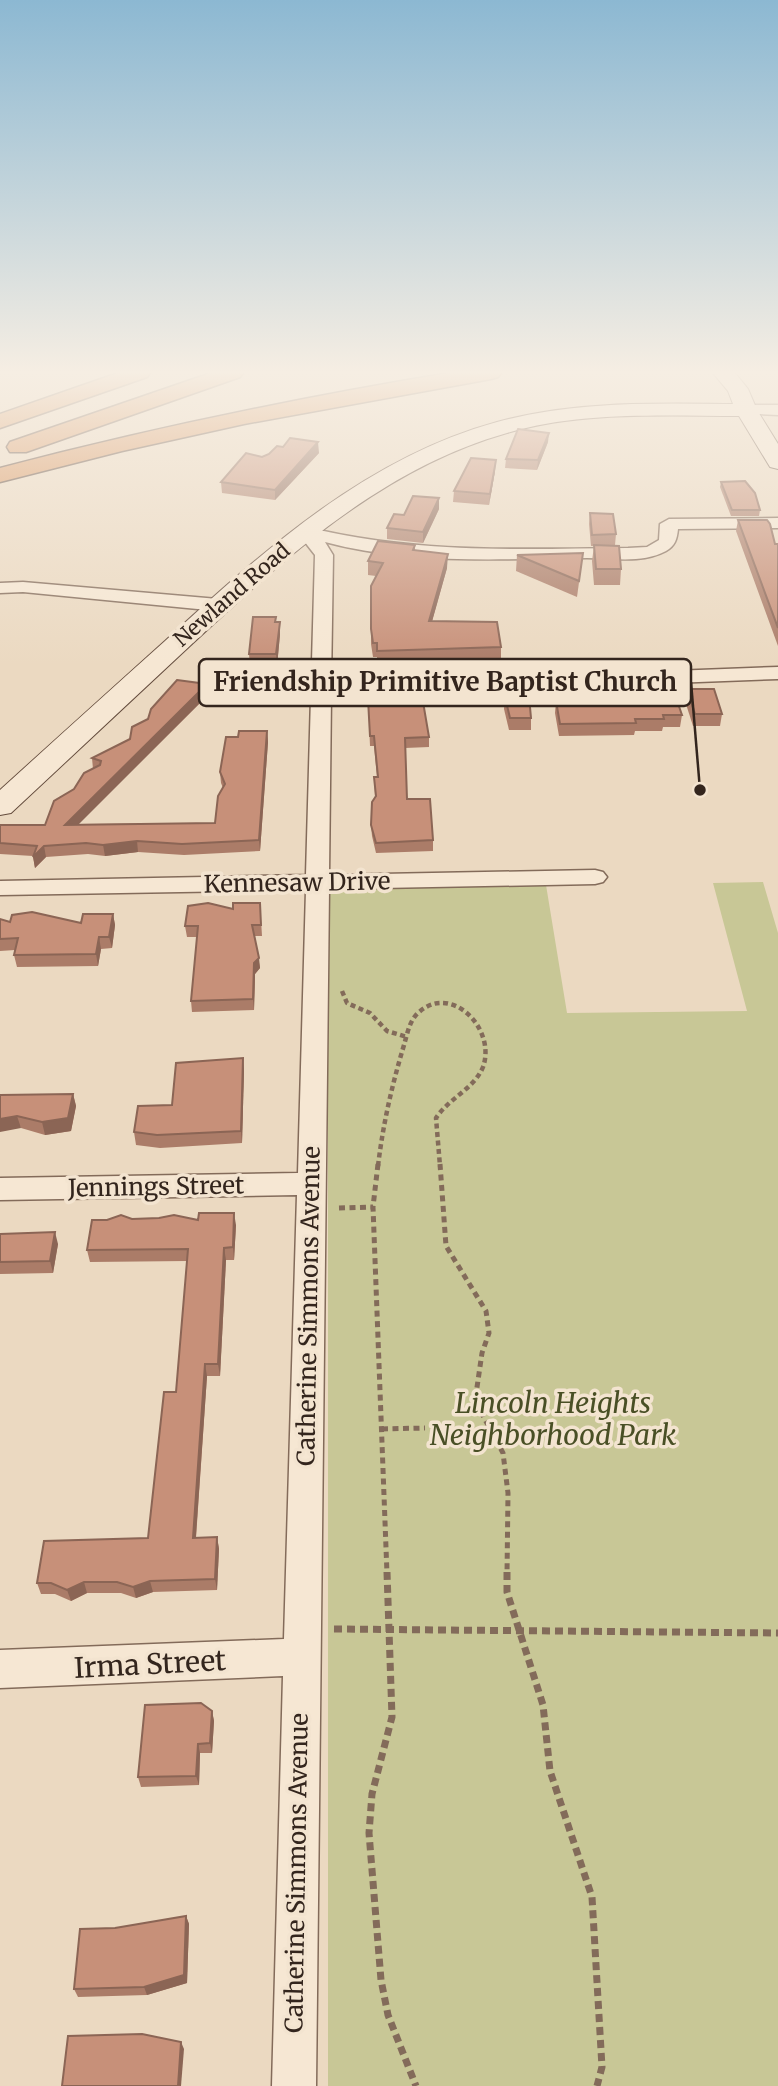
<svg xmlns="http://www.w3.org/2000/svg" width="778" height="2086" viewBox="0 0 778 2086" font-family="Merriweather,serif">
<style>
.green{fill:#c8c796}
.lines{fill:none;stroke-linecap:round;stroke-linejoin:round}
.street-casing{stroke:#836b5a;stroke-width:3}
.secondary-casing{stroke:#644c3d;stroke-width:2}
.highway-casing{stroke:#513a2e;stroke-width:3}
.path-far2{stroke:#836b5a;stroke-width:4.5;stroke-dasharray:5 3.5;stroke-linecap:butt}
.path-far1{stroke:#836b5a;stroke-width:5;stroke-dasharray:6 4.5;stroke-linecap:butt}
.path{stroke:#836b5a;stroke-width:7;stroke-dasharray:8 5;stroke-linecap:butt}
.street{fill:#f6e7d3;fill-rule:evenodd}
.secondary{fill:#f6e7d3;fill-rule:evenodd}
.highway{fill:#d68e56;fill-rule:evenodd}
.wall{fill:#ab7c68}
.shaded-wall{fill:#8b6555}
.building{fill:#c79079;stroke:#8b6555;stroke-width:2}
.labels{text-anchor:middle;stroke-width:7;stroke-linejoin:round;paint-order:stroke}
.far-street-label{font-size:21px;fill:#33251d;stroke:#f3e4d0}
.street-label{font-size:24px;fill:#33251d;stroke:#f3e4d0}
.near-park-label{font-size:28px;font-style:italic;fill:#494f25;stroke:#f3e4d0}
.near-street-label{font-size:28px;fill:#33251d;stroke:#f3e4d0}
.leader{fill:none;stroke:#33251d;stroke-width:2.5}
.callout-dot{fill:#33251d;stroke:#f3e4d0;stroke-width:2.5}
.callout{fill:#f3e4d0;stroke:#33251d;stroke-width:2.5}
.callout-label{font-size:26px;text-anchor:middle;font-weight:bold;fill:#33251d}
</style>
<rect width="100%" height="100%" fill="#ebd9c1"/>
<polygon class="green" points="763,882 778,933 778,2086 328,2086 328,890 546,885 567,1013 747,1011 713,883"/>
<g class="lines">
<defs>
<g id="street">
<polygon points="746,405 778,405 778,415 741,413 738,410"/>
<path d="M778,518v10l-100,1c-1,10 -3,17 -12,22 -24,13 -54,7 -79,7 -88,1 -176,7 -262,-16l8,13 -2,129 447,-17v12l-447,17 -2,179 266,-5 8,2 4,5 -4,5 -8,2 -266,5 -13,1197h-44l11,-410 -283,12v-38l284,-11 13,-444 -297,5v-22l298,-5 8,-283 -306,5v-14l306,-6 9,-320 -18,-23 3,-4 6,-1c110,27 210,22 322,21l19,-1 12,-7 1,-16 9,-5z"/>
<polygon points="23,582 218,599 227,605 218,611 23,592 0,593 0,583"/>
</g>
<path id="secondary" d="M713,373h22l13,16 9,21 21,34v25l-8,-2 -31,-51c-76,0 -158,-5 -232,17 -131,37 -232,134 -329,224 -56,52 -111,104 -167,156l-11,2v-25c55,-50 110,-100 165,-149 98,-90 201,-183 332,-219 76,-21 158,-19 236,-18l-5,-13z"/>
<g id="highway">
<polygon points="118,373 150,373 147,377 0,428 0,414"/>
<polygon points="211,373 243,373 240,377 26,452 10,452 7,447 10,442"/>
<path d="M449,373h52l-3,4 -7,2 -247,45 -122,27 -122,31v-14c148,-39 298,-70 449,-95z"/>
</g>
</defs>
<use href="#street" class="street-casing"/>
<use href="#secondary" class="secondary-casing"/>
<use href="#highway" class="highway-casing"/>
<g class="path-far2">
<polyline points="342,991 347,1003 370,1013 387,1031 407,1037"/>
<path d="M378,1166c5,-42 14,-81 26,-121 3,-10 5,-22 12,-30 33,-35 81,13 67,52 -9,22 -34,31 -47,51l4,48"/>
</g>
<g class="path-far1">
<polyline points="378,1164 373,1207 387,1574"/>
<polyline points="440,1164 446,1246 486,1311 489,1333 482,1353 475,1401 503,1453 508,1493 507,1574"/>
<polyline points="339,1208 373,1207"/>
<polyline points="382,1429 425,1428"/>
</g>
<g class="path">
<polyline points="387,1572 392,1717 372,1794 369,1833 381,1980 388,2015 416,2086"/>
<polyline points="507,1572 507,1592 543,1705 550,1771 592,1897 602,2067 597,2086"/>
<polyline points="334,1629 778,1633"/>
</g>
<use href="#street" class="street"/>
<use href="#secondary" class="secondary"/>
<use href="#highway" class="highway"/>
</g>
<g class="wall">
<polygon points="548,442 537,470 505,468 506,459"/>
<polygon points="319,453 275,500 222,493 221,482 262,457"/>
<polygon points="495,471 489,505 453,502 454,491"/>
<polygon points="721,482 760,510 759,516 731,516 720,487"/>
<polygon points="439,509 423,543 387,539 387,528 404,515"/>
<polygon points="590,513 616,534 615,545 621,569 620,585 594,585 592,561 594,546 591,546 589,524"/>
<polygon points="738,520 775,544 778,544 778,646 736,531"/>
<polygon points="415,545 415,550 447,568 432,621 501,647 501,661 377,665 377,657 373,657 371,644 371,586 376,576 368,575 368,561"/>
<polygon points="583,553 577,597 516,571 517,555"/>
<polygon points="276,622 280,622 280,634 277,666 250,666 249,654"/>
<polygon points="207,684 208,695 78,824 215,823 223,788 221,783 220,772 238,737 267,731 268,742 260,851 184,855 138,852 105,856 88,854 46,857 35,868 33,856 0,854 0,825 45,825 74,789 93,769 92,758 130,739 148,719"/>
<polygon points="687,689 722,714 720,726 693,726 685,701"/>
<polygon points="593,696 682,715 680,727 663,727 662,731 635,731 634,735 559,736 555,713 556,701 592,700"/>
<polygon points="505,697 531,718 531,730 509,730 504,709"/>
<polygon points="368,699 429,737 429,747 405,748 407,799 433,840 433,851 376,853 372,836 371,825 375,797 374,777 377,777 374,746 370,746"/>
<polygon points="260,903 262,936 254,936 260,968 255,974 254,1010 192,1012 191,1001 197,937 187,937 185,926 233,909"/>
<polygon points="113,914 115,925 112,948 101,949 98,966 17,967 14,955 15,950 0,951 0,919 10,922 81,923"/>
<polygon points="243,1058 244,1070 242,1143 160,1148 136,1145 134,1132 172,1105"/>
<polygon points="73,1094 76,1106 71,1131 45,1135 21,1128 0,1095"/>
<polygon points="132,1219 198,1220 236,1225 234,1260 226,1260 220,1376 207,1376 196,1538 217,1537 219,1549 217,1590 153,1592 136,1598 121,1593 87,1593 71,1601 55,1594 41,1594 37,1583 148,1538 176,1392 187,1261 90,1262 87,1250"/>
<polygon points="0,1234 58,1244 53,1273 0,1274"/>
<polygon points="212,1711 214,1721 212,1753 200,1753 199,1785 141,1787 138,1777"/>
<polygon points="186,1916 189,1924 187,1983 147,1995 78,1997 74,1989 115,1928"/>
</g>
<g class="shaded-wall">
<polygon points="549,433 548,442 537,470 538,460"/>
<polygon points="318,442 319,453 275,500 275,490"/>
<polygon points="496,460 495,471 489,505 490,494"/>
<polygon points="439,498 439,509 423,543 423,532"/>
<polygon points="448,554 447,568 428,636 429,621"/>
<polygon points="280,622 280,634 277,666 276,654"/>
<polygon points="207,684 208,695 67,836 65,825"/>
<polygon points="267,731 268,742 260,851 259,840"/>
<polygon points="137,841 138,852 105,856 103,845"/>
<polygon points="44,846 46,857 35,868 33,857"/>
<polygon points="113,914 115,925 112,948 109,937"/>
<polygon points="99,937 101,949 98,966 96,954"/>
<polygon points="259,958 260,968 255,974 254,1010 253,999 254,963"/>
<polygon points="243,1058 244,1070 242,1143 241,1131"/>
<polygon points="73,1094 76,1106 71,1131 45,1135 42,1122"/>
<polygon points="17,1116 21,1128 0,1132 0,1119"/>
<polygon points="234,1213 236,1225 234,1260 233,1247"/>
<polygon points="55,1232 58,1244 53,1273 50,1261"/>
<polygon points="224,1248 226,1260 220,1376 218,1364"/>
<polygon points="205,1364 207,1376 195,1549 193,1538"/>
<polygon points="217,1537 219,1549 217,1590 215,1579"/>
<polygon points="150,1581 153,1592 136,1598 133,1587"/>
<polygon points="84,1582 87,1593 71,1601 67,1590"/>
<polygon points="212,1711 214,1721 212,1753 210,1743"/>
<polygon points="198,1744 200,1753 199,1785 196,1776"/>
<polygon points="186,1916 189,1924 187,1983 147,1995 144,1987"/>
<polygon points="181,2042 184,2049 181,2086 178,2086"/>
</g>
<g class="building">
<polygon points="518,429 549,433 538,460 506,459"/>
<polygon points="290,438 318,442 275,490 221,482 246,453 262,457 269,454 277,446 283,447"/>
<polygon points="471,458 496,460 490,494 454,491"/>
<polygon points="745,481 755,493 760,510 732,510 721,482"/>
<polygon points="413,496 439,498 423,532 387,528 394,514 404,515"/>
<polygon points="590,513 613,514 616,534 592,535"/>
<polygon points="738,520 767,520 770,524 775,544 778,544 778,628"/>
<polygon points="378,541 415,545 413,550 448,554 429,621 497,622 501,647 377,651 377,643 373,643 371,629 371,586 383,563 368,561"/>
<polygon points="594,545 619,546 621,569 596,569"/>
<polygon points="583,553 579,581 517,555"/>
<polygon points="253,617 276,617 275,622 280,622 276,654 249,654"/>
<polygon points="177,680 207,684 65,825 215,823 218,796 225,784 220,772 226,737 238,737 239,731 267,731 259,840 182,844 137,841 103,845 86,843 44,846 33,857 37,846 0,843 0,825 45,825 54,801 74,789 84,773 100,765 101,761 92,758 130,739 132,727 148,719 151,709"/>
<polygon points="687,689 714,689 722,714 695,714"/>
<polygon points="675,695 682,715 663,715 664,719 635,719 636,723 560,724 556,701 594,700 593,696"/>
<polygon points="422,696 429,737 405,738 407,799 430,799 433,840 376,843 371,825 372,802 376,796 374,777 378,777 374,736 370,736 368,699"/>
<polygon points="529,696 531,718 510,718 505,697"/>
<polygon points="208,903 233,909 233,903 260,903 261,925 252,925 259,958 254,963 253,999 191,1001 198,926 185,926 188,906"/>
<polygon points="32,912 81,923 83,914 113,914 109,937 99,937 96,954 14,955 18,938 0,939 0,919 10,922 12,915"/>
<polygon points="243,1058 241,1131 157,1135 134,1132 138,1106 172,1105 176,1063"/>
<polygon points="73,1094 68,1118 42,1122 17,1116 0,1119 0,1095"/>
<polygon points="199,1213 234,1213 233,1247 224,1248 218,1364 205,1364 193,1538 217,1537 215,1579 150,1581 133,1587 117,1582 84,1582 67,1590 51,1583 37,1583 44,1541 148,1538 164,1392 176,1392 188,1249 87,1250 92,1220 107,1220 121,1215 132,1219 159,1218 174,1215 198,1220"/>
<polygon points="55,1232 50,1261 0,1262 0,1234"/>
<polygon points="201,1703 212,1711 210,1743 198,1744 196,1776 138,1777 145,1705"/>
<polygon points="186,1916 184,1975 144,1987 74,1989 80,1929 115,1928"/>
<polygon points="142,2034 181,2042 178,2086 62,2086 68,2036"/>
</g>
<linearGradient id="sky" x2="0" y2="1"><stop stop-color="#8cb8d2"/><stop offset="0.56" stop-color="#f6eee3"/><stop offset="1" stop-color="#f6eee3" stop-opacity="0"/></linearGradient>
<rect width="778" height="665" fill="url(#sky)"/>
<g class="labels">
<g class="far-street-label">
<text transform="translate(232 595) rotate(-41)" y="7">Newland Road</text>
</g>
<g class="street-label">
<text transform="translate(297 883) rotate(-1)" y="8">Kennesaw Drive</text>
<text transform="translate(156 1187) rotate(-1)" y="8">Jennings Street</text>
<text transform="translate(309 1306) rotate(-89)" y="8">Catherine Simmons Avenue</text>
<text transform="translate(297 1873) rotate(-89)" y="8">Catherine Simmons Avenue</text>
</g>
<g class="near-park-label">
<text x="553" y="1413">Lincoln Heights<tspan x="553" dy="32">Neighborhood Park</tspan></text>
</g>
<g class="near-street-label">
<text transform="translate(150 1664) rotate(-3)" y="10">Irma Street</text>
</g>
</g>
<path class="leader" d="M700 790L691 682"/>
<circle class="callout-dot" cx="700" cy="790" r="7"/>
<rect class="callout" x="199" y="659" width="492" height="47" rx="7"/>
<g class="callout-label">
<text x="445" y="691">Friendship Primitive Baptist Church</text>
</g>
</svg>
